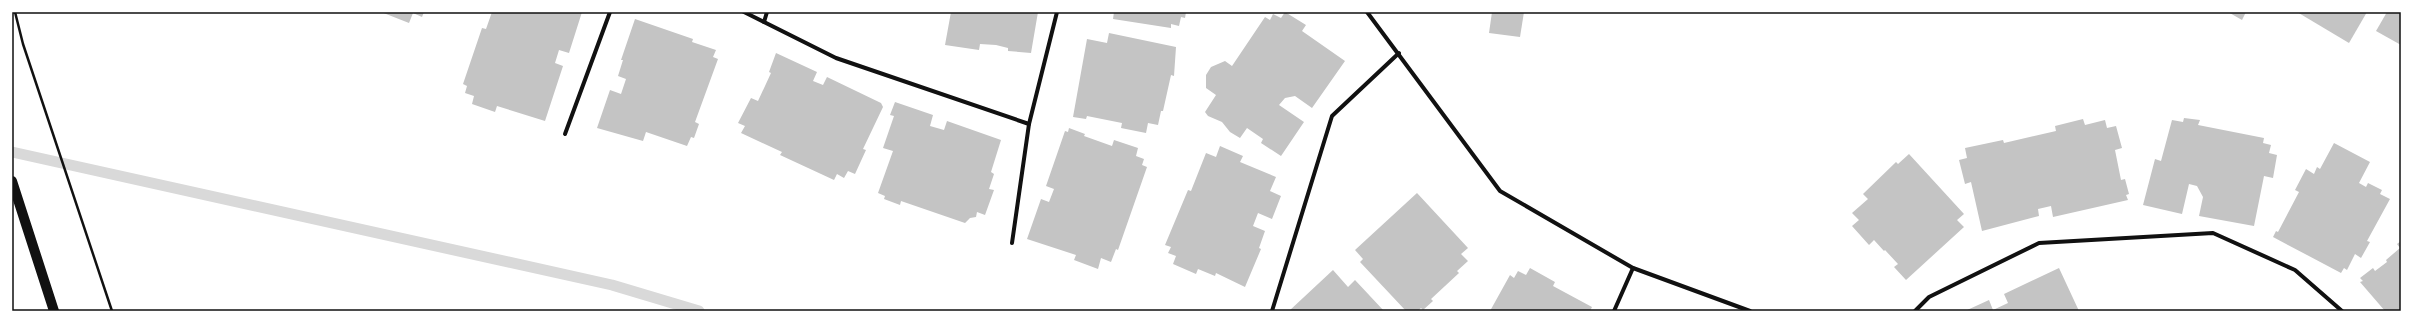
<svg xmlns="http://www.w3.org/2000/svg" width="2413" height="323" viewBox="0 0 2413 323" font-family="'Fira Sans Condensed',sans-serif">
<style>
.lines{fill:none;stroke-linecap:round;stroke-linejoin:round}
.stream{stroke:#d9d9d9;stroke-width:11}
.building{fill:#c4c4c4}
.path{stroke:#111;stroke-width:2.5}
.minor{stroke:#111;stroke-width:4}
.primary{stroke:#111;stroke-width:10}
.neatline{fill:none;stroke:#111;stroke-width:1.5}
</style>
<rect width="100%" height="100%" fill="#fff"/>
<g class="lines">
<polyline class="stream" points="12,152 612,285 699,311"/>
</g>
<g class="building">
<polygon points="381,12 424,12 422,17 413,13 409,23"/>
<polygon points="492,12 582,12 569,53 559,50 555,63 563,66 545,121 497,106 495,112 472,104 474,96 465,93 467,86 463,84 482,28 486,29"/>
<polygon points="951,12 1038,12 1031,53 1008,51 1008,48 996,45 980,44 979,50 945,45"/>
<polygon points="1114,12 1186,12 1185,18 1181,17 1179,26 1171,24 1171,28 1113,19"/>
<polygon points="1285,12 1306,25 1302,31 1345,61 1312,108 1295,96 1285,98 1279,105 1304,122 1281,156 1261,143 1263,139 1247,128 1240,138 1230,132 1222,122 1208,116 1205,112 1216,95 1206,88 1206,75 1211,67 1225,61 1232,66 1265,17 1270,20 1273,14 1281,18"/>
<polygon points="1492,12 1524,12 1520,37 1489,33"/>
<polygon points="2228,12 2246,12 2242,20"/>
<polygon points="2297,12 2367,12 2349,43"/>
<polygon points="2387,12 2401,12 2401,45 2376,31"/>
<polygon points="635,19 693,39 692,42 716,50 713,57 718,59 695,122 699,124 694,138 691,137 687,146 646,132 643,141 597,128 610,90 621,94 626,79 618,76 623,60 621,60"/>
<polygon points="1109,33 1176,47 1174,76 1171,75 1163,111 1161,111 1158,125 1148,123 1146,133 1121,128 1122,123 1087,116 1086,119 1073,117 1087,39 1107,43"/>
<polygon points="776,53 817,72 813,81 823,85 827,77 881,103 883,107 863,149 866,150 855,174 848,171 844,178 837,174 834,180 780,155 782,152 741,133 745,126 738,123 751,98 758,101 771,73 769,72"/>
<polygon points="895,102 933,115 930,126 944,130 947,121 1001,140 991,172 994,174 989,189 994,190 985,215 977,212 976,217 970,218 965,223 901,201 900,205 884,199 885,196 878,193 893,151 883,148 894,116 890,115"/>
<polygon points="2184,118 2200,120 2198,125 2264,138 2263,143 2271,145 2269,153 2277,155 2273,178 2264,176 2254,226 2199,216 2203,197 2197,186 2189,184 2182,214 2143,205 2155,159 2161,161 2172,120 2183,122"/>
<polygon points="2083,119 2085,125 2105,120 2107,128 2116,126 2122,148 2115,150 2121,180 2125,179 2129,194 2126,195 2128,200 2053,217 2051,206 2038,209 2039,216 1982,231 1971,182 1965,184 1959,160 1967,158 1965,148 2003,140 2004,143 2056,131 2055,126"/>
<polygon points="1069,128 1085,134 1084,136 1112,146 1114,140 1138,148 1136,156 1144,159 1142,165 1147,167 1118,250 1116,249 1111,262 1101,258 1098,269 1074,260 1076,255 1027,239 1041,199 1049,202 1054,189 1046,186 1065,131 1068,132"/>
<polygon points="2334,143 2370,162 2359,183 2366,187 2368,183 2382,190 2380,194 2390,199 2367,241 2370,242 2361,258 2355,254 2347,270 2344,268 2341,273 2273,237 2276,231 2278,232 2299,192 2295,190 2306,169 2314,174 2317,167 2320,169"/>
<polygon points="1220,146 1243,156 1240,162 1276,177 1270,191 1281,196 1272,219 1258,213 1253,226 1265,231 1259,248 1261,249 1245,287 1216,273 1215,276 1198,269 1196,274 1173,264 1176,256 1168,253 1171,247 1165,245 1188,190 1191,191 1206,153 1216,157"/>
<polygon points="1909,154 1964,214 1957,220 1964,227 1906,280 1894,267 1898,264 1885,250 1884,251 1874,240 1869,245 1852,226 1859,220 1852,213 1868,199 1863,194 1896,162 1898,164"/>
<polygon points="1417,193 1468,248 1461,254 1468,261 1457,271 1459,273 1431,299 1433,301 1423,310 1421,308 1418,311 1406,311 1360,262 1363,259 1355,250"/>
<polygon points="2401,241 2401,311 2385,311 2360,282 2363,281 2360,278 2373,268 2375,271 2387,262 2386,260 2400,248 2397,244"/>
<polygon points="1530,268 1555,282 1553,286 1592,307 1590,311 1490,311 1510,275 1514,278 1518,271 1526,275"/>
<polygon points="2059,268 2079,311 1965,311 1989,300 1993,310 2008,303 2004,294"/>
<polygon points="1333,270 1348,287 1355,280 1384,311 1289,311"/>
</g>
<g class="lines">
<polyline class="path" points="15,12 23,44 112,311"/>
<g class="minor">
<polyline points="744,12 836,58 1029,124"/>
<polyline points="1367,12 1500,191 1633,268 1750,311"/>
<polyline points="764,22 767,12"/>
<polyline points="565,134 610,12"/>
<polyline points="1012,243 1029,124 1057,12"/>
<polyline points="1272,311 1332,116 1399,53"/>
<polyline points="1614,311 1633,268"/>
<polyline points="1915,311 1929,297 2039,243 2213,233 2295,270 2342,311"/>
</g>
<polyline class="primary" points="12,181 54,311"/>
</g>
<rect width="2413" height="323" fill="none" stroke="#ffffff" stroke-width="26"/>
<rect x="13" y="13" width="2387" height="297" class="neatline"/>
</svg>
